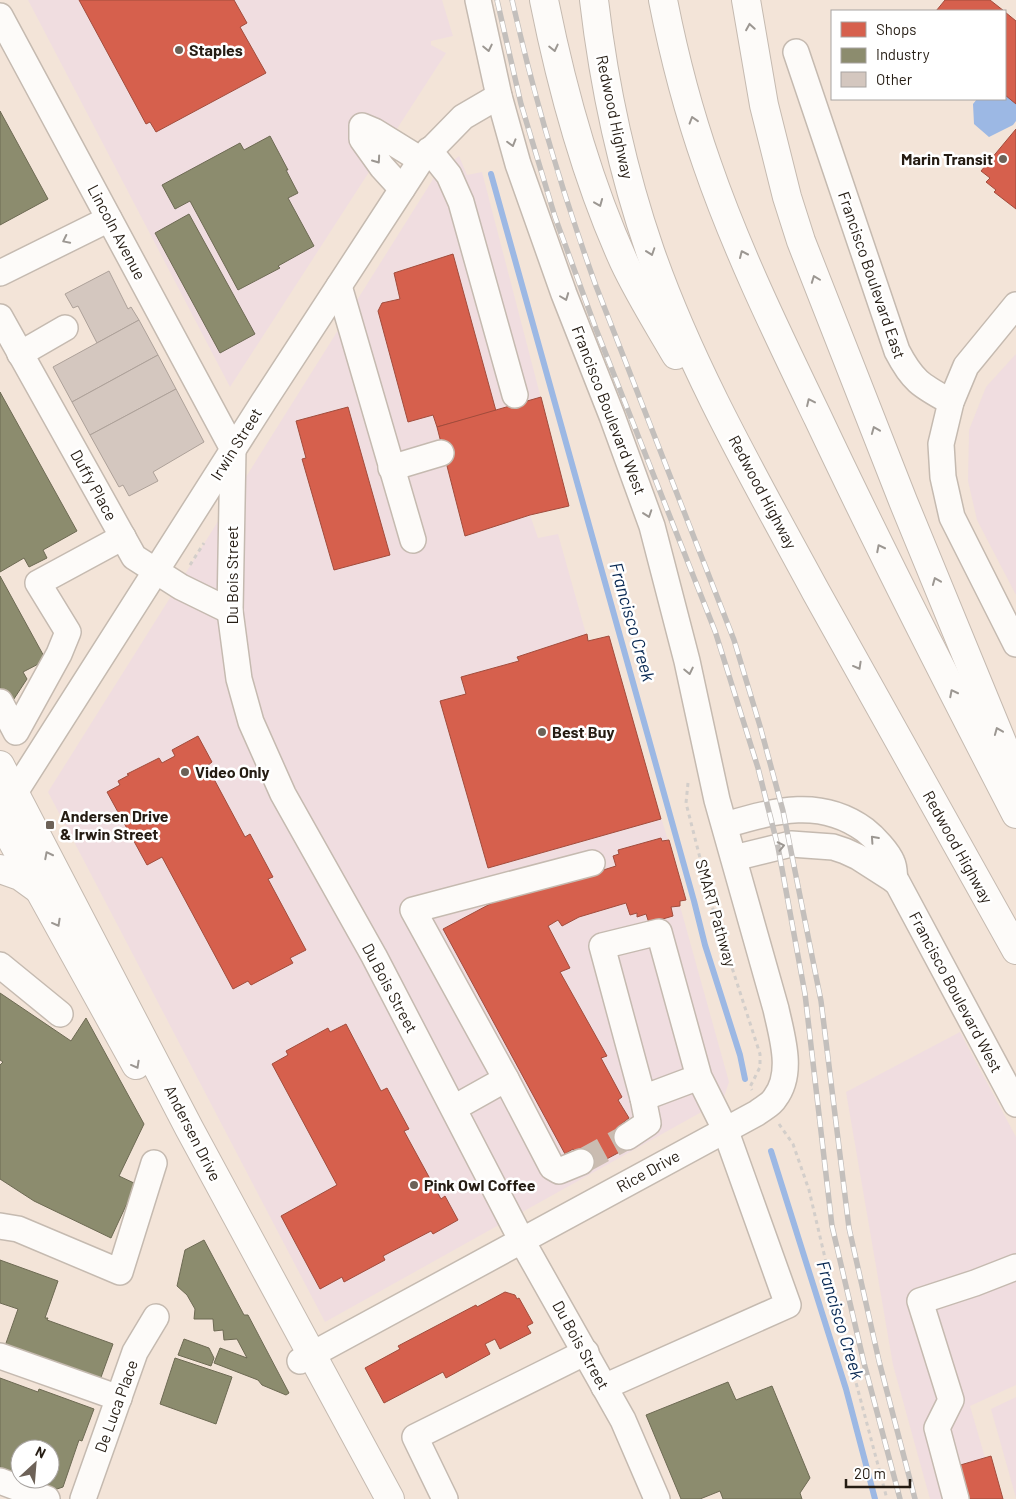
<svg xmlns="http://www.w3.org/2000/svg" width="1016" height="1499" viewBox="0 0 1016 1499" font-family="Barlow,sans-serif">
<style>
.commercial{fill:#f0dde0}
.water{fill:#9cb8e4}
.shops{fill:#d6604d;stroke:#a14c3c}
.industry{fill:#8c8c6e;stroke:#6d6a53}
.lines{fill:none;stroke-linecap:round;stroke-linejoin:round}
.stream{stroke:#9cb8e4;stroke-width:6}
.building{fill:#d4c7bf;stroke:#ada199}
.minor-tunnel{stroke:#cabcb1;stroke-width:25;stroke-dasharray:25 12;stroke-linecap:butt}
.minor-casing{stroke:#c5bab0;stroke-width:28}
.major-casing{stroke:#c5bab0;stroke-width:30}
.highway-casing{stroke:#c5bab0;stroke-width:30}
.path{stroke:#d3ceca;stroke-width:3;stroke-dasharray:4 4;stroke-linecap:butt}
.minor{stroke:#fdfbf9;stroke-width:25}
.major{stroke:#fdfbf9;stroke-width:28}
.highway{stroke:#fdfbf9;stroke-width:28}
.rail-casing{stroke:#c3bfbc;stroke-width:5.5}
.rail{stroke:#fff;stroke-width:4;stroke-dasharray:11;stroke-linecap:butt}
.oneway{stroke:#9c9792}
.poi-dot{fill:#6d6258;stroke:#fff;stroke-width:2}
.labels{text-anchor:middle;stroke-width:5;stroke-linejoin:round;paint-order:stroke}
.poi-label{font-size:16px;font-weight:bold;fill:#251c13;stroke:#fff;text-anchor:start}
.street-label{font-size:16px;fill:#251c13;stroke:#fff}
.water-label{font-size:18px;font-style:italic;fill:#082852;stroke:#fff}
</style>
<rect width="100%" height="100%" fill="#f3e4d8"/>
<g class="commercial">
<polygon points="28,0 442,0 453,36 431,41 431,45 446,53 230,387"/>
<polygon points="459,156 467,175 482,172 569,506 530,515 538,538 558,534 588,641 645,764 686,900 680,901 680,906 729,1082 723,1100 325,1322 48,792 435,176"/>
<polygon points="1016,354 1016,595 977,520 968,481 969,430 986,387"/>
<polygon points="960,1032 1016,1137 1016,1385 970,1406 997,1499 930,1499 893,1365 846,1092"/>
<polygon points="1016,1397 1016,1498 991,1409"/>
</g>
<polygon class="water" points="1016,50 1016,121 1013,125 989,137 974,124 973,104 977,99 1005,99 1005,64"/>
<g class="shops">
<polygon points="79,0 234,0 247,23 240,27 266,73 156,132 150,122 146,124"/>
<polygon points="945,0 990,0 1004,11 936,11"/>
<polygon points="1005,12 1016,21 1016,104 1005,95"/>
<polygon points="1016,129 1016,209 994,192 996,190 986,182 990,178 981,171"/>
<polygon points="453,254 496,411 437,427 433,415 408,422 378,311 382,303 400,299 394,273"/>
<polygon points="541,397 569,506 530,515 465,536 437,427"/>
<polygon points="348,407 390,555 334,570 302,459 306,458 296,421"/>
<polygon points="587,634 588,641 609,636 661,819 488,868 440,701 466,694 461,677 519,661 517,657"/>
<polygon points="198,736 212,762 207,766 245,837 250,834 273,877 268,879 306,950 290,958 293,963 251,985 248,981 233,989 162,857 147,865 107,792 120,785 118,781 129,775 127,774 159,758 162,763 175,756 172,750"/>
<polygon points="661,838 662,841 669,840 686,900 680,901 680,906 671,907 673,916 649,923 646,914 637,917 637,913 630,915 626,903 579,917 562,926 558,920 548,926 570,968 560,972 607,1056 601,1058 622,1097 618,1100 629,1118 620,1125 631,1146 586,1170 573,1149 565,1154 443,929 507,895 562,883 616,866 613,856 619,854 618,850"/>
<polygon points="346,1024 381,1091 387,1088 409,1129 404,1131 441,1199 445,1196 458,1220 433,1234 431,1231 383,1256 385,1260 344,1282 342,1277 320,1289 281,1216 337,1185 272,1064 288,1055 286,1051 328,1028 330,1032"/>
<polygon points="505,1292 515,1295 517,1299 519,1298 533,1323 527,1326 531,1333 500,1349 495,1339 485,1344 490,1354 446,1378 443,1372 384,1403 365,1368 400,1349 398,1346 476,1305 477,1307"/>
<polygon points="991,1456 1003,1499 967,1499 957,1466"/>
</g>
<g class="industry">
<polygon points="0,111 48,199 0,225"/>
<polygon points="270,136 288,170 286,170 298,193 288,198 314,246 278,266 280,268 238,290 190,201 175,209 162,185 240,143 244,150"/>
<polygon points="189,214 255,334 220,353 155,233"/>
<polygon points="0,392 77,531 43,550 47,558 29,567 24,558 0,572"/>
<polygon points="0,576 46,660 23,672 27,679 8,708 0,693"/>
<polygon points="0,993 71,1041 86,1018 144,1124 119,1176 136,1184 111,1238 34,1201 0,1179 0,1065 3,1062 0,1060"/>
<polygon points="204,1240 244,1315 248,1315 289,1393 286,1395 262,1385 258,1380 214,1363 220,1348 247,1358 237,1339 224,1340 223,1330 214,1331 213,1319 194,1319 195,1309 187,1295 177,1286 185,1250"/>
<polygon points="0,1260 58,1281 45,1318 48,1318 47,1320 113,1344 100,1380 5,1346 18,1309 0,1303"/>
<polygon points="184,1339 209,1348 214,1358 211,1366 178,1355"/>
<polygon points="175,1358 232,1377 216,1424 160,1404"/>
<polygon points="0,1378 38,1392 39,1389 94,1409 82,1441 79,1440 63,1487 54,1490 22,1479 50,1479 50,1449 20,1449 20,1478 0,1471"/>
<polygon points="728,1382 736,1400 772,1386 810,1478 800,1493 802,1499 723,1499 720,1491 700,1499 681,1499 646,1415"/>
</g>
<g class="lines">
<g class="stream">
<polyline points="491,174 694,901 705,945 740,1055 745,1079"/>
<polyline points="771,1151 846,1389 875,1499"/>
</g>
</g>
<g class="building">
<polygon points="109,271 128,309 131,307 139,320 97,343 78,306 73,308 65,294"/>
<polygon points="139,320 158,355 72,402 53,367"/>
<polygon points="158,355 176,389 90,435 72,402"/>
<polygon points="176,389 204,442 153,472 158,481 129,496 123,485 119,487 90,435"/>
</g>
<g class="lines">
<polyline class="minor-tunnel" points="581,1162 627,1137"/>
<defs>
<g id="minor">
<polyline points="0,16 233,449 230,611 239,679 251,722 283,794 374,956 522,1241 623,1420 657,1499"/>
<path d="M796,52l101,299c16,31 25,35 54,51"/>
<polyline points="429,150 449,175 461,202 515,395"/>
<polyline points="402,189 382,167 362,139 362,126 374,131 421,160"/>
<polyline points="0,273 109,219"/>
<polyline points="339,286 413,540"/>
<polyline points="1016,305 966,366 951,402 941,444 943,477 952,517 1016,644"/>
<polyline points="0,317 134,557 181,587 230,611"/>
<polyline points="20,354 65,328"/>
<polyline points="391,468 441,453"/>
<polyline points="0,702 16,732 59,654 68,632 38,583 123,537"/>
<polyline points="5,808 264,401 421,160 463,117 499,96"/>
<path d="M725,825c49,-14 95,-28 140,5 9,7 23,22 27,32 3,6 2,14 3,19"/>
<polyline points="734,858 791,844 833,847 845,851 858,857 897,882 1016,1104"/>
<polyline points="0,965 60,1014"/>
<polyline points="506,1079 552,1167 559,1171 581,1162"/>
<polyline points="454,1108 506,1079 413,910 592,863"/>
<polyline points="627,1137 648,1123 643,1098"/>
<polyline points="0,1226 18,1229 120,1272 154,1163"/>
<polyline points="0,1356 119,1398"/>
<path d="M300,1361l457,-248c6,-5 14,-8 18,-15 19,-25 7,-61 1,-89l-59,-209 -30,-139 -35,-135 -40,-110 -48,-122 -46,-130 -19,-68 -21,-96"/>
<polyline points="604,1387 788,1305 725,1129 699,1077 643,1098 602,946 659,932 699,1077"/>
<polyline points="0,1481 47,1499"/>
<polyline points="83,1499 135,1352 156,1317"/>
<polyline points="445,1499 415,1437 586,1352"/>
<polyline points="956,1499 937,1428 951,1400 920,1301 975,1283 1016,1267"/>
</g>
<g id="major">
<polyline points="0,765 189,1128 390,1499"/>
<polyline points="0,819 136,1065"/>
<polyline points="0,869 20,876 38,889"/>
</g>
<g id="highway">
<path d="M544,0c18,90 42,178 80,262 15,32 34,62 52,93"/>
<path d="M594,0c10,86 28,170 56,251 42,120 106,230 166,341 66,120 133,239 200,358"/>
<path d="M663,0c11,56 25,110 44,164 30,87 71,171 111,254 63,134 130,265 198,396"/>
<polyline points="746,0 764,105 787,197 801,241 903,501 1016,776"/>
</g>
</defs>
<use href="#minor" class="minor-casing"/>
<use href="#major" class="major-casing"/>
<use href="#highway" class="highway-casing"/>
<g class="path">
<polyline points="190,565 204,543"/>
<polyline points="688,783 686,803 713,909 760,1054 760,1067 750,1087 752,1090"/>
<polyline points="779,1124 793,1144 809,1190 842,1330 887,1499"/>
</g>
<use href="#minor" class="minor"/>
<use href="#major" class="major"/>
<use href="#highway" class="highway"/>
<defs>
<g id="rail">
<polyline points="497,0 521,104 555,217 596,329 715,631 758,768 778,847 805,994 832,1226 864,1363 900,1499"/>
<path d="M512,0c22,97 50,192 84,286l138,354 26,86 23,85 38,190 28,227 30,133 36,138"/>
</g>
</defs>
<use href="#rail" class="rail-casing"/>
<use href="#rail" class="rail"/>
</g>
<defs><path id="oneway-chevron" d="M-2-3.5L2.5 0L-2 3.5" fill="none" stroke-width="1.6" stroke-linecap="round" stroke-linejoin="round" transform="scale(1.25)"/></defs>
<g class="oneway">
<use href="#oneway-chevron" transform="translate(750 27) rotate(-99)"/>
<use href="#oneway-chevron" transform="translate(488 48) rotate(78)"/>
<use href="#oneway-chevron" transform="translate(554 48) rotate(77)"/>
<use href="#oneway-chevron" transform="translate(693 120) rotate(-107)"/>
<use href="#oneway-chevron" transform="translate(512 143) rotate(74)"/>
<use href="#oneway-chevron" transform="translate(377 160) rotate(55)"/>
<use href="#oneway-chevron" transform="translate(599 203) rotate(68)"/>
<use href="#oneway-chevron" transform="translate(66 240) rotate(154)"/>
<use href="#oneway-chevron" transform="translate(651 252) rotate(71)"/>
<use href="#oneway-chevron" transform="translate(743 254) rotate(-114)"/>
<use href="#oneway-chevron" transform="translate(815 279) rotate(-111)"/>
<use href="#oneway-chevron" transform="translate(565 297) rotate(69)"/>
<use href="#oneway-chevron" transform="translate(810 402) rotate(-115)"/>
<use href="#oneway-chevron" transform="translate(875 430) rotate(-112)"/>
<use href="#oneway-chevron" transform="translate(648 514) rotate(71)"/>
<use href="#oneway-chevron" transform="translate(880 548) rotate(-117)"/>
<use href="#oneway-chevron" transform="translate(936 581) rotate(-112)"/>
<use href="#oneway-chevron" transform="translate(858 666) rotate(61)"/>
<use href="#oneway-chevron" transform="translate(689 671) rotate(78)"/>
<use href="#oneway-chevron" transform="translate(953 693) rotate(-117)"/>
<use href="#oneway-chevron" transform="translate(998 731) rotate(-112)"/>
<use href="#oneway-chevron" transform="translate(874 839) rotate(-132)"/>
<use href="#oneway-chevron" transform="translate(781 846) rotate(-12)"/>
<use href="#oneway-chevron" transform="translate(48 855) rotate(-117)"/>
<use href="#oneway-chevron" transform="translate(57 923) rotate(61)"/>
<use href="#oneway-chevron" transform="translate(136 1065) rotate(61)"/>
</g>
<g class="poi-dot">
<circle cx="179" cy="50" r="5"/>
<circle cx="1003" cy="159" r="5"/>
<circle cx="542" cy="732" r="5"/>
<circle cx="185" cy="772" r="5"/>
<rect x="45" y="820" width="10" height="10" rx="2.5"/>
<circle cx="414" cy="1185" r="5"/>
</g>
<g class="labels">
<g class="poi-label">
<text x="189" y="56">Staples</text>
<text x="993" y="165" text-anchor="end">Marin Transit</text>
<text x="552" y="738">Best Buy</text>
<text x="195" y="778">Video Only</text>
<text x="60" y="822">Andersen Drive<tspan x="60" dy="18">&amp; Irwin Street</tspan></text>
<text x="424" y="1191">Pink Owl Coffee</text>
</g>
<g class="street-label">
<text transform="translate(615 117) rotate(78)" y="6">Redwood Highway</text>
<text transform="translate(117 232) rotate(62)" y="6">Lincoln Avenue</text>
<text transform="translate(872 275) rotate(71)" y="6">Francisco Boulevard East</text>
<text transform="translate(609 410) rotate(69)" y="6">Francisco Boulevard West</text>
<text transform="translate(236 444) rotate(-58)" y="6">Irwin Street</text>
<text transform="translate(94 485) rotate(61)" y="6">Duffy Place</text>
<text transform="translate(763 492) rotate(62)" y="6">Redwood Highway</text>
<text transform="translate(232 575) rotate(-90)" y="6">Du Bois Street</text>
<text transform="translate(958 847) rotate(61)" y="6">Redwood Highway</text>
<text transform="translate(716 913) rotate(74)" y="6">SMART Pathway</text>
<text transform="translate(390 988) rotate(62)" y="6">Du Bois Street</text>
<text transform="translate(956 992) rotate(62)" y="6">Francisco Boulevard West</text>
<text transform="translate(193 1133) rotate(63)" y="6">Andersen Drive</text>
<text transform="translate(648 1171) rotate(-29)" y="6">Rice Drive</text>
<text transform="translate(581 1345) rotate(61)" y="6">Du Bois Street</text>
<text transform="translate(116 1406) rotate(-70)" y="6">De Luca Place</text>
</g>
<g class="water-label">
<text transform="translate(632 622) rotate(74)" y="6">Francisco Creek</text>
<text transform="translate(840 1320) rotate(73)" y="6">Francisco Creek</text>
</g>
</g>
<rect x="831" y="10" width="175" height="90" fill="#ffffff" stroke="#a8a4a1"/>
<rect x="841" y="22" width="25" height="15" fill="#d6604d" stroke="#a8a4a1"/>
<text x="876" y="35" font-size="15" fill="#251c13">Shops</text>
<rect x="841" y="48" width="25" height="15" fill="#8c8c6e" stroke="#a8a4a1"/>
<text x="876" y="60" font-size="15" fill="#251c13">Industry</text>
<rect x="841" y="72" width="25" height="15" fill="#d4c7bf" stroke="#a8a4a1"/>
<text x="876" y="85" font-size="15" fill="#251c13">Other</text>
<g transform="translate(35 1464) rotate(26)"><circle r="24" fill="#ffffff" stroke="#a8a4a1"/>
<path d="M0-4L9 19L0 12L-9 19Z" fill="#6d6258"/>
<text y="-8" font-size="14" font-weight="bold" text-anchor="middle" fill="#251c13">N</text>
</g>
<path d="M846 1479v8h64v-8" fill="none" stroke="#251c13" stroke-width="2.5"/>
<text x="854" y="1479" font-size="15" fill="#251c13" stroke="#ffffff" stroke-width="4" paint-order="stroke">20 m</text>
</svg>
